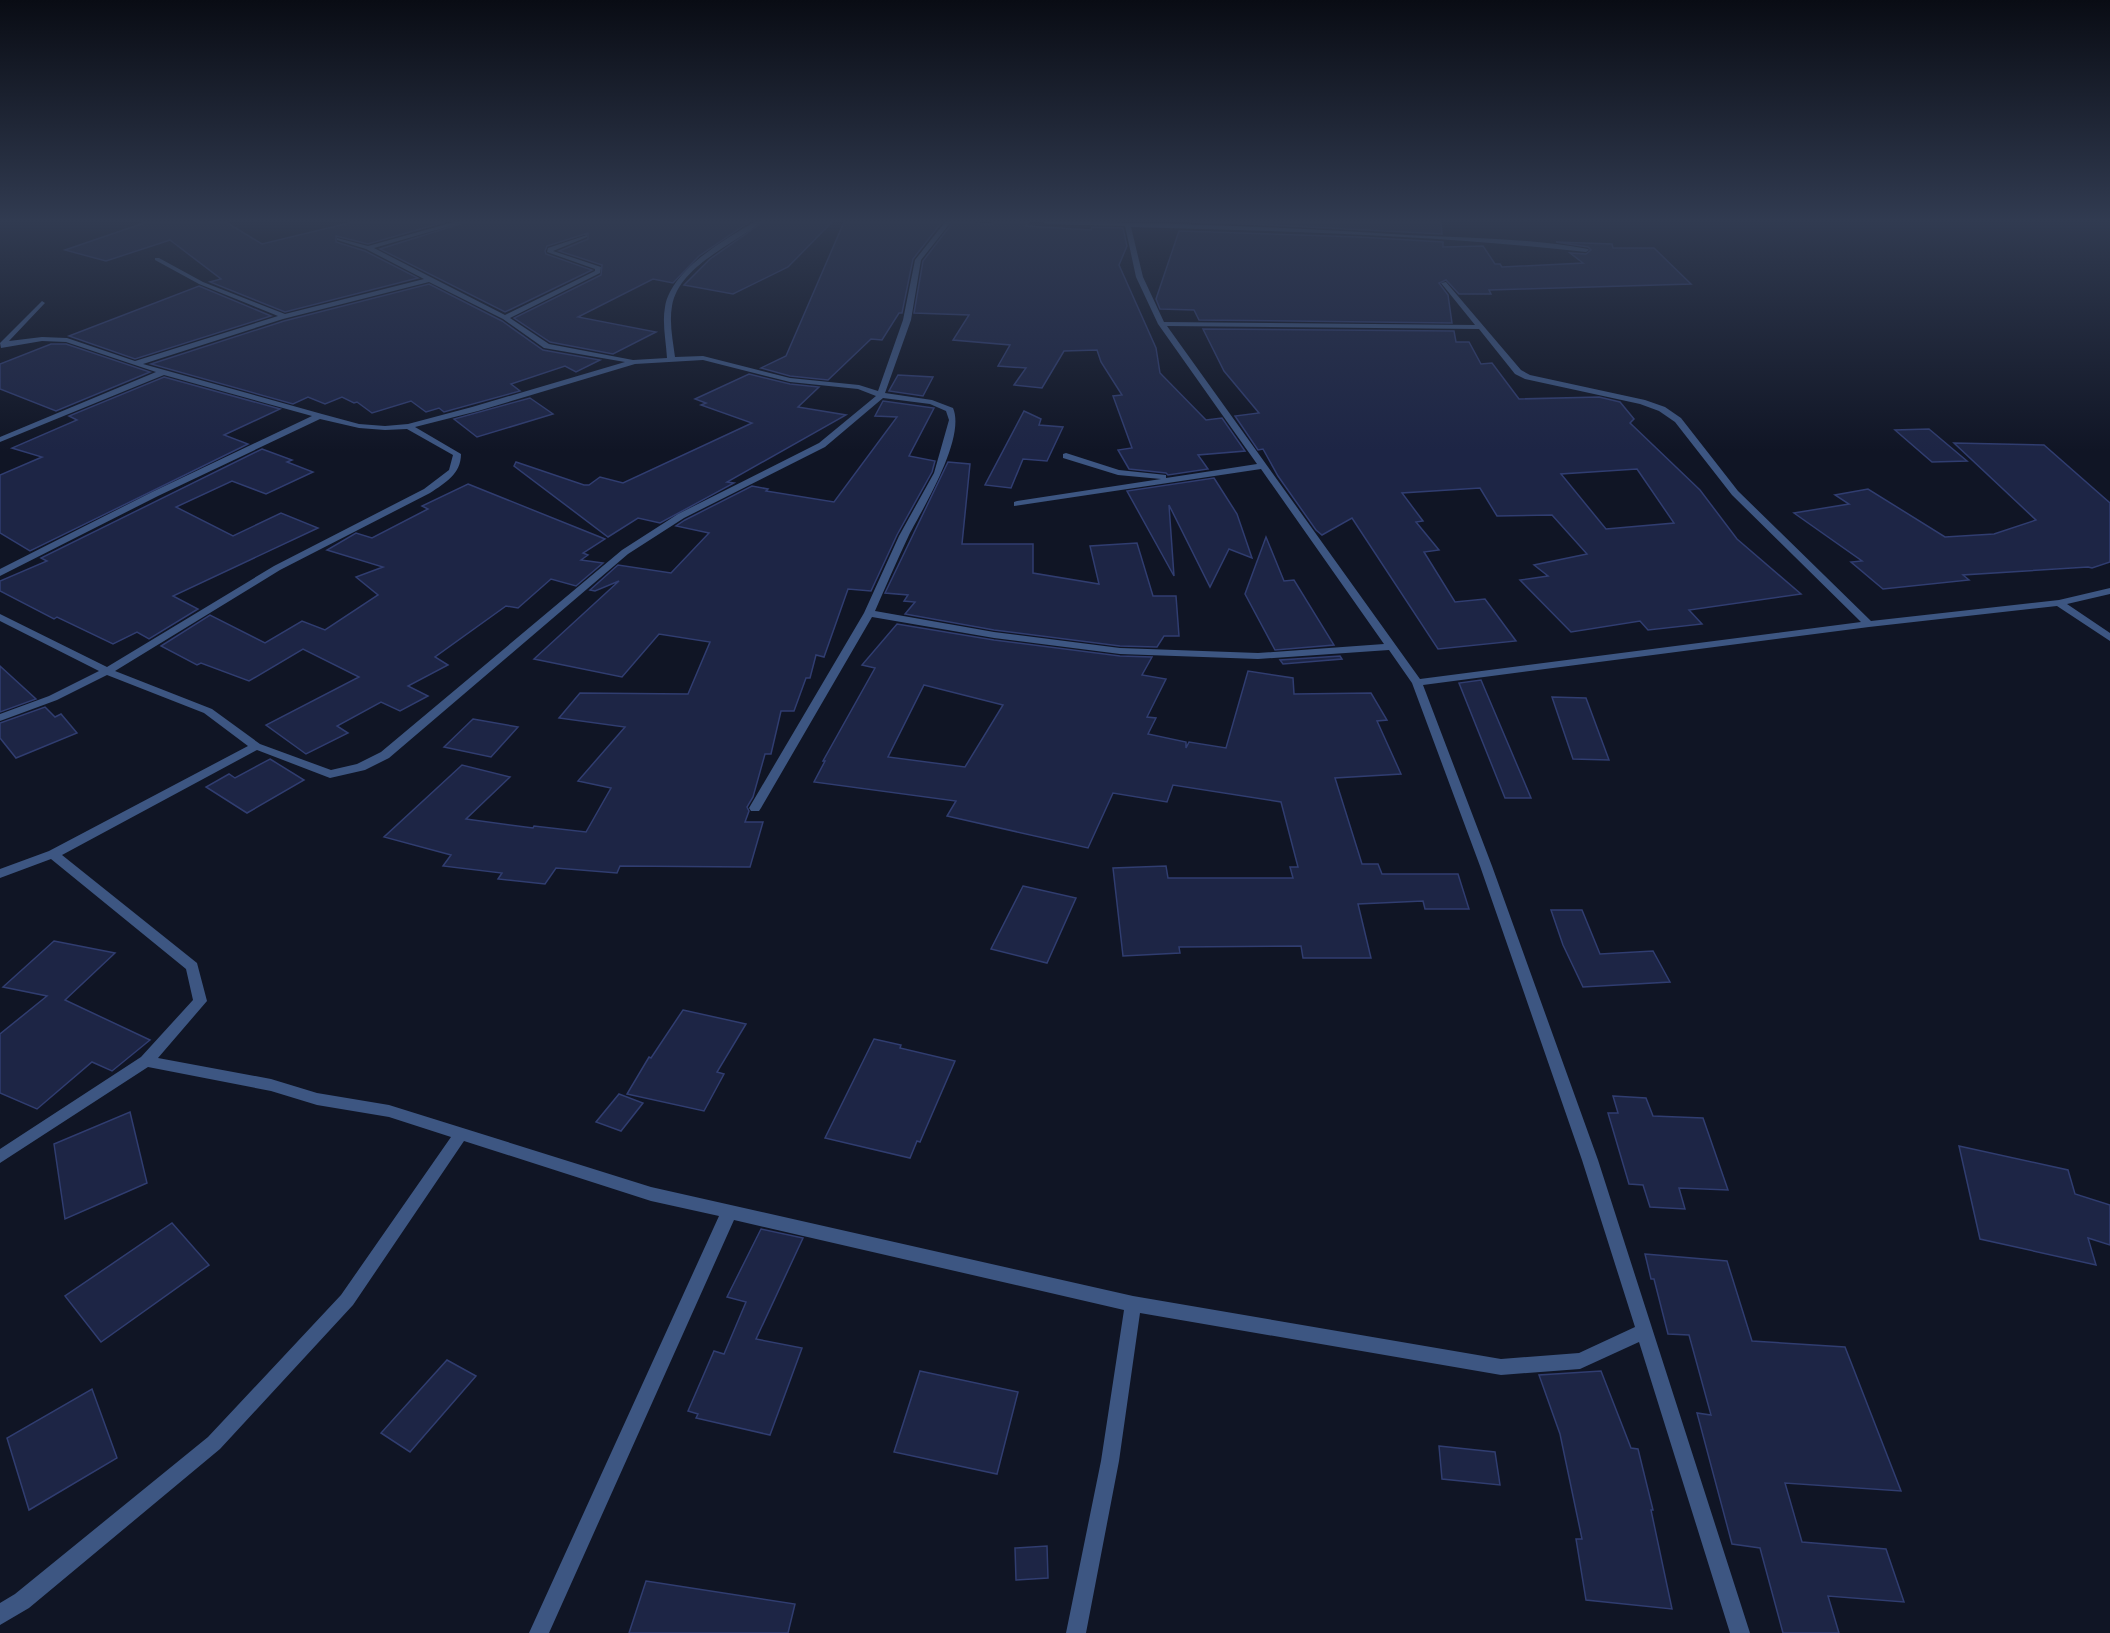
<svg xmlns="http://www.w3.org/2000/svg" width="2110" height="1633" viewBox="0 0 2110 1633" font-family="'Source Sans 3',sans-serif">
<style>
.building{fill:#1d2545;stroke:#303d70;stroke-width:1.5;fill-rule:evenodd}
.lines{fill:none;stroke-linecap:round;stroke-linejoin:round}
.street{fill:#3d5682;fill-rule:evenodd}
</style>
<rect width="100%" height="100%" fill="#101525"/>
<g class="building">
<polygon points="142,222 226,222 262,244 353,222 445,222 368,244 336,236 336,242 365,251 418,278 285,312 210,282 221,279 170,240 106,261 65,250 144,223"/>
<polygon points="466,222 749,222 699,256 673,283 653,279 578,317 656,332 613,354 550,342 514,318 601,275 602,265 559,251 588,239 588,233 547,246 545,251 546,254 592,270 505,312 380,249"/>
<polygon points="763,222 832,222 788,267 733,294 684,285 710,259"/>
<polygon points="844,222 942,222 913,259 902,313 899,313 882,340 871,339 828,380 790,376 761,368 786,356"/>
<polygon points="953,222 992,224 993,222 1028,222 1026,226 1091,230 1092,227 1123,228 1127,246 1119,265 1156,348 1160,373 1206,420 1222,418 1245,451 1198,455 1208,469 1168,475 1166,473 1129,469 1118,450 1132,448 1113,396 1122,395 1101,362 1097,350 1064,351 1042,388 1014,385 1026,368 998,366 1010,345 953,340 969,315 914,313 923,261"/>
<polygon points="1190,222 1441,222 1442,234 1270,225"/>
<polygon points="1179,231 1359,237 1443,242 1443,247 1483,246 1495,264 1500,264 1502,267 1583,263 1570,253 1586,254 1591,250 1588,247 1556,242 1612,244 1613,248 1654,248 1691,284 1522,289 1489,290 1491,294 1459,294 1446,280 1439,283 1448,295 1452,323 1199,320 1194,310 1160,309 1156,299"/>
<polygon points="429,284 502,321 543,350 600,360 576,372 565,366 511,384 520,391 444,412 439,408 426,412 411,401 372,413 357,402 354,403 342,397 325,404 308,397 293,404 151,364 284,321"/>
<polygon points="199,286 271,316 135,359 69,336"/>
<path d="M1203,329l251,2 2,11h13l12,22 11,-1 27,36 80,-2 21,5 14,17 -4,4 70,67 37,49 64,55 -112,16 13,14 -54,6 -8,-9 -69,11 -51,-52 28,-4 -14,-11 53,-11 -35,-39 -55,1 -17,-28 -78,5 21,28 -7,1 23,28 -15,2 31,50 30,-3 31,42 -78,8 -86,-131 -30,17 -6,-5 -38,-54 -15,-27 -5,1 -23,-34 24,-3 -35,-42zM1637,469l37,54 -68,6 -45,-55z"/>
<polygon points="51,344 66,344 150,372 56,411 0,389 0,364"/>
<polygon points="749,374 790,384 819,387 798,407 846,415 727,482 734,483 660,523 638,518 608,537 514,466 516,462 584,485 589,485 600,477 623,483 752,423 701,405 706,403 695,399"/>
<polygon points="898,375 933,377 923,396 889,391"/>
<polygon points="164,377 280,409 224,435 248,444 30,551 0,533 0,475 42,457 12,448 77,420 69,416"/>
<polygon points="530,398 553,414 477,437 454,419"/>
<polygon points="883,401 934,408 909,456 935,461 932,472 897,535 871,591 848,589 824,657 816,655 810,678 806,678 794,711 781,711 771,754 765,754 753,797 747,807 749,811 745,822 763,822 750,867 620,866 617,873 556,868 545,884 498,879 502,873 443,866 451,855 384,837 462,765 510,777 466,819 533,828 534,826 586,832 611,788 578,781 625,727 559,718 580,693 688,694 710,642 659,634 622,677 534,659 619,581 595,591 590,590 618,565 671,573 709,533 676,526 685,520 752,486 768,489 766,491 834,502 897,417 875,416"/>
<polygon points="1024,411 1041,419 1039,425 1063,427 1047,461 1023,459 1011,488 985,485"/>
<polygon points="1929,429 1967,461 1932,462 1895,430"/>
<polygon points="1954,443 2044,445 2110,503 2110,562 2092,568 2088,567 1963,575 1969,580 1883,589 1851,562 1862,561 1794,513 1849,504 1835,495 1868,489 1945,537 1994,534 2036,520"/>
<polygon points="262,449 292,460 287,462 313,472 266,494 232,481 176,507 233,536 281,513 318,528 173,596 198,609 149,639 137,632 113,644 57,617 54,619 0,591 0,581 47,561 41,558"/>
<polygon points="948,462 970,464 962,544 1033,544 1033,573 1099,584 1090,546 1137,543 1153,596 1176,596 1179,636 1164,636 1157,647 1120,646 994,630 905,614 915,602 904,601 908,595 885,593"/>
<polygon points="1214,478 1237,514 1252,558 1229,549 1210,587 1169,505 1174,576 1127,491"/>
<polygon points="468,484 605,539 583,553 588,555 581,560 603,563 576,586 551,579 518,608 506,606 435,657 448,665 408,686 428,696 400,711 381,702 337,726 348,733 306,754 266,725 359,677 303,649 249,681 201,663 197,665 161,646 210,615 265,643 302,621 325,630 378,595 356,577 383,567 327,550 356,533 372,538 428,509 422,506"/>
<polygon points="1266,537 1284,581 1294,580 1334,645 1275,650 1245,594"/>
<path d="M897,624l97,16 126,16 32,1 -10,18 24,4 -19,38 9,1 -8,16 38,8v6l3,-6 37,6 22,-77 45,7 1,16 77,-1 16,27 -10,1 24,53 -66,4 27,86h16l4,10h76l11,35h-44l-2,-8 -65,3 13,54h-68l-2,-12 -122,1 1,6 -57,3 -10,-88 53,-2 2,12h125l-3,-11h8l-17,-65 -108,-17 -6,17 -54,-9 -25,55 -141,-32 9,-15 -142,-19 11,-21h-2l52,-93 -13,-3zM924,685l79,20 -38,62 -77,-10z"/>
<polygon points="1340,656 1342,659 1283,664 1280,660"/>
<polygon points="0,666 36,699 0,712"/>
<polygon points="1481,680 1531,798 1505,798 1459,683"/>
<polygon points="1552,697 1586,698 1609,760 1573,759"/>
<polygon points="45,707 55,717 61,714 77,733 16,758 0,738 0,723"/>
<polygon points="473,719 518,727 491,757 444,747"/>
<polygon points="270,759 304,780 247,813 206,787 229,774 235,778"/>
<polygon points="1023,886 1076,898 1047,963 991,949"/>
<polygon points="1551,910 1582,910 1600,954 1653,951 1670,982 1583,987 1563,945"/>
<polygon points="54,941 115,953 65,1000 150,1040 112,1071 92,1062 37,1109 0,1093 0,1034 47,996 3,987"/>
<polygon points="683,1010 746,1024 717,1072 724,1074 704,1111 627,1094 649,1057 651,1058"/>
<polygon points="874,1039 901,1045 900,1048 955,1061 920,1142 917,1141 910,1158 825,1138"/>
<polygon points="619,1094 643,1103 621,1131 596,1122"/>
<polygon points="1613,1096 1646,1098 1653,1116 1703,1118 1728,1190 1679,1188 1685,1209 1650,1207 1643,1185 1629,1184 1608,1113 1618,1113"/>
<polygon points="130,1112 147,1183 65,1219 54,1144"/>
<polygon points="1959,1146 2068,1170 2075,1194 2110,1205 2110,1245 2088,1238 2096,1265 1980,1239"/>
<polygon points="172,1223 209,1265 101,1342 65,1296"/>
<polygon points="761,1229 803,1238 756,1339 802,1348 770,1435 696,1418 698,1414 688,1411 714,1351 724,1354 746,1302 727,1297"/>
<polygon points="1645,1254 1727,1261 1752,1341 1845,1347 1901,1491 1785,1483 1802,1542 1886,1549 1904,1602 1828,1596 1839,1633 1783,1633 1760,1548 1732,1544 1697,1413 1711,1415 1689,1335 1668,1334 1654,1279 1651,1279"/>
<polygon points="447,1360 476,1376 410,1452 381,1433"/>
<polygon points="920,1371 1018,1392 997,1474 894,1452"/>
<polygon points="1601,1371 1631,1448 1638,1449 1653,1510 1651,1510 1672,1609 1586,1600 1576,1539 1582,1539 1560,1434 1539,1375"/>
<polygon points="92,1389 117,1458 29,1510 7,1438"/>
<polygon points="1439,1446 1495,1452 1500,1485 1442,1479"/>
<polygon points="1047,1546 1048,1578 1016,1580 1015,1548"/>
<polygon points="646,1581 795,1604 788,1633 629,1633"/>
</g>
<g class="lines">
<path class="street" d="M454,222h10l-90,26 131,67 90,-44v-2l-48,-17 1,-4 39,-13v2l-34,14 48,16 -1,6 -90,45 39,26 84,16 34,-2c-1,-17 -5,-35 -2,-51 6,-37 59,-67 89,-85h7c-28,23 -82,44 -89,84 -3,17 1,35 3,51l28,-1 87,22 69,7 19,6 25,-71 12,-60 30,-38h6l-30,38 -10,60 -26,73 47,7 21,8c13,30 -30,100 -44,127 -12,25 -23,51 -34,76l119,21 126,16 138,5 126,-9 -123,-175 -247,37v-4l3,-1 144,-22 -43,-4 -55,-17v-4l3,-1 53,17 47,5v3l91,-14 -99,-140 -22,-47 -11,-51 -78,-2 -3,-2c120,0 241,5 363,13 60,3 122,3 181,14l1,1 -3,2c-151,-17 -303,-21 -455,-25l12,50 21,45 311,3 -34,-42 5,-1 75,88 9,5 115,25 20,7 16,11 57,73 133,130 188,-21 51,-12v6l-43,10 43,29v8l-53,-35 -188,21 -446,58 69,181 106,294 152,473h-20l-91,-291 -59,27 -79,6 -361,-62 -21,148 -33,172h-20l35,-172 23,-151 -390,-90 -185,413h-20l190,-417 -68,-15 -187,-60 -111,164 -133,144 -191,159 -29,17v-22l15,-9 193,-157 133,-142 110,-158 -62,-20 -72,-12 -46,-14 -123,-24 -148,96v-14l141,-92 52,-57 -7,-31 -135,-110 -51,19v-9l49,-18 199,-105 -44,-33 -97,-38 -50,25 -57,21v-7l49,-18 50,-25 -99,-50v-7l107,53 167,-101 150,-77 25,-19 4,-15 -46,-26 -22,1 -26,-2 -39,-9 -162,77 -158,80v-7l152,-77 160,-76 -148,-41 -164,67v-5l156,-65 -90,-30 -24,-1 -41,7 -1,-5 42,-42 3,2 -1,1 -35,37 33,-4 25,1 68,23 143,-45 -79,-32 -44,-24v-2h4l44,24 82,32 139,-35 -58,-30 -29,-9v-2l31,8zM429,282l74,37 41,29 81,14 -153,45 -64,17 -23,2 -26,-2 -37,-10 -179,-50 140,-45zM1167,326l312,3 36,45 10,5 115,25 19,7 16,11 57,73 129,127 -441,57zM703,360l87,22 68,7 18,7 -57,47 -141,71 -56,36 -241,202 -24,12 -26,6 -71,-26 -48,-35 -97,-38 165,-101 150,-77c15,-10 31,-19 31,-39l-46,-27 63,-16 157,-47zM883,398l47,6 16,7 3,9 -15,53 -35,63 -35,77 -115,195 2,3h8l2,-3 111,-191 122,21 126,16 138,5 131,-9 23,33 68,183 102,294 53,167 -56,26 -78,6 -368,-63 -482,-109 -262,-82 -72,-12 -46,-14 -113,-21 49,-57 -10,-38 -135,-108 195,-105 73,28 35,-8 24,-12 239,-204 56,-36 141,-71z"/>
</g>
<linearGradient id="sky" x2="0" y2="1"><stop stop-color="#090c14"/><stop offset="0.49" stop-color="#313b51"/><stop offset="1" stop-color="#313b51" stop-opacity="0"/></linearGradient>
<rect width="2110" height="451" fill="url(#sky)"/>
</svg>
